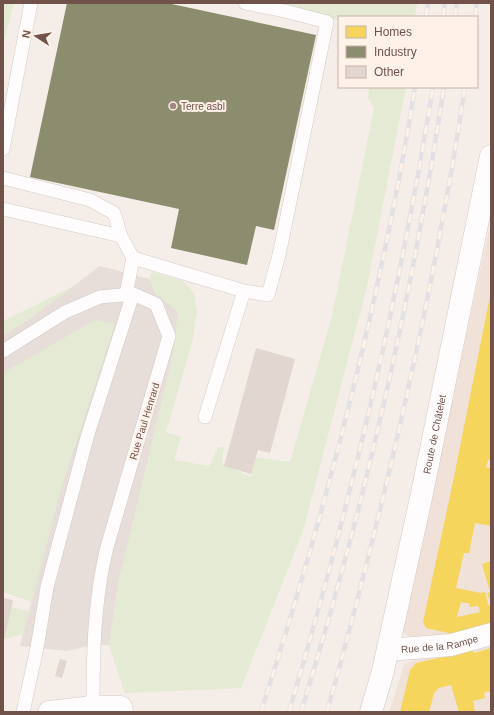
<svg xmlns="http://www.w3.org/2000/svg" width="494" height="715" viewBox="0 0 494 715" font-family="Arial,sans-serif">
<style>
.residential{fill:#f0e2d8}
.industrial{fill:#e7ded9}
.green{fill:#e4ead3}
.homes{fill:#f6d55c;fill-rule:evenodd}
.industry{fill:#8c8c6e}
.building{fill:#e1d6d0}
.lines{fill:none;stroke-linecap:round;stroke-linejoin:round}
.lane-casing{stroke:#d4cac5;stroke-width:14}
.street-casing{stroke:#d4cac5;stroke-width:23}
.secondary-casing{stroke:#d4c9c4;stroke-width:23}
.lane{stroke:#fefcfc;stroke-width:13}
.street{stroke:#fefcfc;stroke-width:22}
.secondary{stroke:#fefcfc;stroke-width:22}
.rail-casing{stroke:#e3e0e4;stroke-width:4.5}
.rail{stroke:#fef2e8;stroke-width:3;stroke-dasharray:9;stroke-linecap:butt}
.poi-dot{fill:#9f8981;stroke:#fef2e8;stroke-width:1.5}
.labels{text-anchor:middle;stroke-width:4;stroke-linejoin:round;paint-order:stroke}
.poi-label{font-size:10px;fill:#71524a;stroke:#fef2e8;text-anchor:start}
.street-label{font-size:10px;fill:#71524a;stroke:#fef2e8}
</style>
<rect width="100%" height="100%" fill="#f5eee8"/>
<g class="residential">
<polygon points="491,221 491,634 435,646 401,633"/>
<polygon points="491,638 491,712 389,712 404,665 422,655"/>
</g>
<polygon class="industrial" points="100,266 149,279 178,312 178,351 119,580 109,645 93,645 67,651 20,646 59,495 3,374 3,335 26,321"/>
<g class="green">
<polygon points="3,3 14,3 3,45"/>
<polygon points="266,3 417,3 415,17 339,17 339,20"/>
<polygon points="369,87 406,87 367,286 303,531 241,688 125,693 109,645 119,580 173,353 178,312 155,293 149,279 152,272 183,281 194,293 197,312 192,343 166,432 181,437 174,460 209,466 218,447 224,447 222,464 251,477 254,457 290,462 332,316 374,108 368,98"/>
<polygon points="74,286 26,321 3,335 3,321"/>
<polygon points="95,320 115,324 59,495 32,602 3,592 3,373"/>
<polygon points="3,605 29,611 23,634 3,640"/>
</g>
<g class="homes">
<path d="M490,296l1,164h-3l-2,7 5,1v58l-16,-3 -6,30h-5l-8,35 25,5 4,-1 3,12 3,4v16l-38,10 -27,-6 -3,-6 32,-150zM461,602l9,2 -1,3 9,-1 2,6 -23,5z"/>
<polygon points="491,561 491,598 489,599 487,593 490,592 482,564"/>
<polygon points="491,648 491,691 484,693 485,698 473,701 475,712 459,712 451,685 439,688 434,693 429,712 400,712 410,670 416,663 473,650 474,653"/>
</g>
<polygon class="industry" points="67,3 167,3 316,35 274,230 256,226 247,265 171,248 179,209 30,177"/>
<g class="building">
<polygon points="256,348 295,359 270,453 258,450 251,474 224,466"/>
<polygon points="3,598 13,600 4,640 3,640"/>
<polygon points="60,659 67,661 62,678 55,676"/>
</g>
<g class="lines">
<defs>
<g id="lane">
<polyline points="3,149 31,3"/>
<polyline points="3,178 90,200 114,213 121,236"/>
<polyline points="3,209 121,236 133,258"/>
<polyline points="244,291 268,295 279,255 327,22 285,11 245,3"/>
<polyline points="126,295 133,258 244,291 205,417"/>
<path d="M3,351l62,-39 35,-15 33,-3 23,10 13,32 -62,211c-13,53 -14,106 -14,160"/>
<polyline points="23,712 37,648 47,587 88,434 133,294"/>
</g>
<g id="street">
<path id="s1" d="M388,650l63,-5 40,-11"/>
<polyline points="49,712 93,707 121,707 122,712"/>
</g>
<g id="secondary">
<path id="s2" d="M371,712l12,-41 38,-173 70,-342"/>
</g>
</defs>
<use href="#lane" class="lane-casing"/>
<use href="#street" class="street-casing"/>
<use href="#secondary" class="secondary-casing"/>
<use href="#lane" class="lane"/>
<use href="#street" class="street"/>
<use href="#secondary" class="secondary"/>
<defs>
<g id="rail">
<polyline points="426,17 428,3"/>
<polyline points="443,17 445,3"/>
<polyline points="455,17 457,3"/>
<polyline points="475,17 477,3"/>
<path d="M261,712c66,-205 120,-413 154,-625"/>
<path d="M289,712c61,-205 110,-414 144,-625"/>
<path d="M301,712c63,-203 111,-415 143,-625"/>
<path d="M327,712c57,-204 106,-415 138,-625"/>
</g>
</defs>
<use href="#rail" class="rail-casing"/>
<use href="#rail" class="rail"/>
</g>
<circle class="poi-dot" cx="173" cy="106" r="4"/>
<g class="labels">
<g class="poi-label">
<text x="181" y="110">Terre asbl</text>
</g>
<g class="street-label">
<text transform="translate(144 421) rotate(-73)" y="4">Rue Paul Henrard</text>
<text dy="4" stroke="none"><textPath href="#s2" startOffset="285">Route de Châtelet</textPath></text>
<text dy="4" stroke="none"><textPath href="#s1" startOffset="52">Rue de la Rampe</textPath></text>
</g>
</g>
<rect width="494" height="715" fill="none" stroke="#71524a" stroke-width="8"/>
<rect x="338" y="16" width="140" height="72" fill="#fef2e8" stroke="#c6b2a9"/>
<rect x="346" y="26" width="20" height="12" fill="#f6d55c" stroke="#c6b2a9"/>
<text x="374" y="36" font-size="12" fill="#71524a">Homes</text>
<rect x="346" y="46" width="20" height="12" fill="#8c8c6e" stroke="#c6b2a9"/>
<text x="374" y="56" font-size="12" fill="#71524a">Industry</text>
<rect x="346" y="66" width="20" height="12" fill="#e1d6d0" stroke="#c6b2a9"/>
<text x="374" y="76" font-size="12" fill="#71524a">Other</text>
<g transform="translate(36 36) rotate(282)" stroke="#fef2e8" stroke-width="3" paint-order="stroke">
<path d="M0-3L7 15L0 10L-7 15Z" fill="#71524a"/>
<text y="-6" font-size="11" font-weight="bold" text-anchor="middle" fill="#71524a">N</text>
</g>
</svg>
